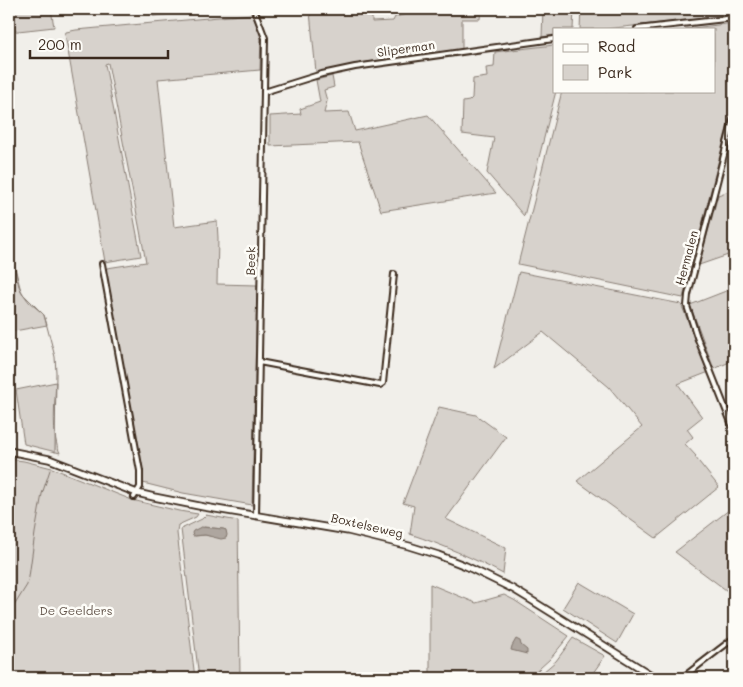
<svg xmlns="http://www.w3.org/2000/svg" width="743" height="687" viewBox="0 0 743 687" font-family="Mali,sans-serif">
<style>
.green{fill:#d7d2cc;stroke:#897e75;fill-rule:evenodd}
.water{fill:#aea69f;stroke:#80746b}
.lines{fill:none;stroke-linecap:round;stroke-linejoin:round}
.stream{stroke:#80746b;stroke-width:1}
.street-casing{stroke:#3b2a1e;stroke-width:8}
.secondary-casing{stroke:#3b2a1e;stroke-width:9}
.street{stroke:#fdfcf7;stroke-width:4}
.secondary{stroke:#fdfcf7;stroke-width:5.5}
.labels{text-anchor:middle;stroke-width:5;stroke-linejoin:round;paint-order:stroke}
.street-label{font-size:12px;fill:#3b2a1e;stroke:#fdfcf7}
.park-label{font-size:12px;fill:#62544a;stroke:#fdfcf7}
</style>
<rect width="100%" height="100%" fill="#f1efea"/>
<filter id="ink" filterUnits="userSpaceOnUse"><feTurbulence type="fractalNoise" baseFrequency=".02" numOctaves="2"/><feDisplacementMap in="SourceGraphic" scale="10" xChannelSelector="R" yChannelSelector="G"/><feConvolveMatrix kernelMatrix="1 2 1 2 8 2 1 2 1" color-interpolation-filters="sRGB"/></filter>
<g filter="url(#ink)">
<g class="green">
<polygon points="9,9 51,9 54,27 9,32"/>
<polygon points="151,9 223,9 153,16"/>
<polygon points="347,9 372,9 372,22 393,21 395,17 426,9 481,9 480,19 462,19 462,49 367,62 316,72 310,12"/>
<polygon points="543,9 574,9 573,29 554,29 554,35 542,37"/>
<polygon points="581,9 734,9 734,15 605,29 580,29"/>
<polygon points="252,14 261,34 260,70 158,79 174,227 217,221 218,238 217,284 257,285 252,505 183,493 143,483 106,270 107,268 146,262 108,63 105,64 141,256 105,262 65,34 66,32 76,30"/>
<polygon points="734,23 734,101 683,298 518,264 562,91 714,91 714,29 685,29"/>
<polygon points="554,45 554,91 556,91 524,216 487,173 494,138 462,134 463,102 469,101 472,98 473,79 487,77 486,68 494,67 495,52"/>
<polygon points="332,76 334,87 324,90 327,101 324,113 349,112 355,131 428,115 496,193 381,211 358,142 270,146 270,116 301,114 300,109 320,102 316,80"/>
<polygon points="734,189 734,253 699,265 718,195"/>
<polygon points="9,245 21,291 29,302 41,312 44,315 47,325 9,332"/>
<polygon points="519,272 681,304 709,372 678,384 702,417 687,429 693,437 685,444 696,456 695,457 719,487 656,538 577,481 642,427 609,387 543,332 494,369"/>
<polygon points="731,289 734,299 734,360 714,369 690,305"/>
<path d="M56,382c-1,18 -5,55 4,71l-36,-9 -8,-54z"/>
<path d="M439,407l37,8 30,22 -60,82 60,29 -3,26c-30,-16 -60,-29 -93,-40l4,-28 -11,-3z"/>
<polygon points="9,459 24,461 52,468 132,500 179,511 198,514 196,517 178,525 177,533 195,678 9,678"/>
<polygon points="734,506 734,596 675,552"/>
<path d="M206,515l32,6 2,157h-41l-18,-149 21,-10zM204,527l19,2 3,1 -16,6 -5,-1 -10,1z"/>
<polygon points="579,582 633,614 617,643 563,608"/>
<polygon points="430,584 476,603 504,595 514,600 569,636 550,659 529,678 430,678"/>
<polygon points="573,638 605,656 590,677 591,678 536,678 556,661"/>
</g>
<g class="water">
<polygon points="201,527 223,529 226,530 227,535 226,538 221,539 205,535 193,536 192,533 193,531"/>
<polygon points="516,639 520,641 521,645 527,650 527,654 511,650 512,646"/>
</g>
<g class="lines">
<g class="stream">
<polyline points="9,245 19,286 23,294 44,315 55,357 56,372 55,452"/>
<polyline points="9,614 27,585 29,577 35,533 42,494 50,470"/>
</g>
<defs>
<g id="street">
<polyline points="254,9 265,38 256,515"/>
<polyline points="637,29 734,18"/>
<polyline points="264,92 322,74 355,67 554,39"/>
<polyline points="734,116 688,295 687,306 697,337 734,430"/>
<polyline points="102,264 140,471 140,487 134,497"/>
<polyline points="259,362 380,385 383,383 394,274"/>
<polyline points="682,678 734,638"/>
</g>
<polyline id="secondary" points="9,451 49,459 137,493 154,497 204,507 348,531 409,546 438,555 466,566 513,589 536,603 656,678"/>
</defs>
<use href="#street" class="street-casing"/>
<use href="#secondary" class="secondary-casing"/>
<use href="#street" class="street"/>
<use href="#secondary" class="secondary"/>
</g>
</g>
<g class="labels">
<g class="street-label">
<text transform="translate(406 49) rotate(-8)" y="4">Sliperman</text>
<text transform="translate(687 258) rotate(-75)" y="4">Hermalen</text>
<text transform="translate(251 261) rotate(-89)" y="4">Beek</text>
<text transform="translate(367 526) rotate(13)" y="4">Boxtelseweg</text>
</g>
<g class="park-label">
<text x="76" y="615">De Geelders</text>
</g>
</g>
<rect width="743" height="687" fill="none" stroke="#fdfcf7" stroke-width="30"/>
<rect x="15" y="15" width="713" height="657" fill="none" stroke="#3b2a1e" stroke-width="2" filter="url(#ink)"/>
<rect x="553" y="28" width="162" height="65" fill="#fdfcf7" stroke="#afa8a0"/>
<rect x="563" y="44" width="25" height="8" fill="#fdfcf7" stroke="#afa8a0"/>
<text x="598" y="52" font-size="15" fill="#3b2a1e">Road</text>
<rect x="563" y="65" width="25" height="15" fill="#d7d2cc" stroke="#afa8a0"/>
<text x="598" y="78" font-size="15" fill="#3b2a1e">Park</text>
<path d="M30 50v8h138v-8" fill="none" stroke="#3b2a1e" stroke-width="2.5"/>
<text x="38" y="50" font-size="15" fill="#3b2a1e" stroke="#fdfcf7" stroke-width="4" paint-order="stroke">200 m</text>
</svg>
